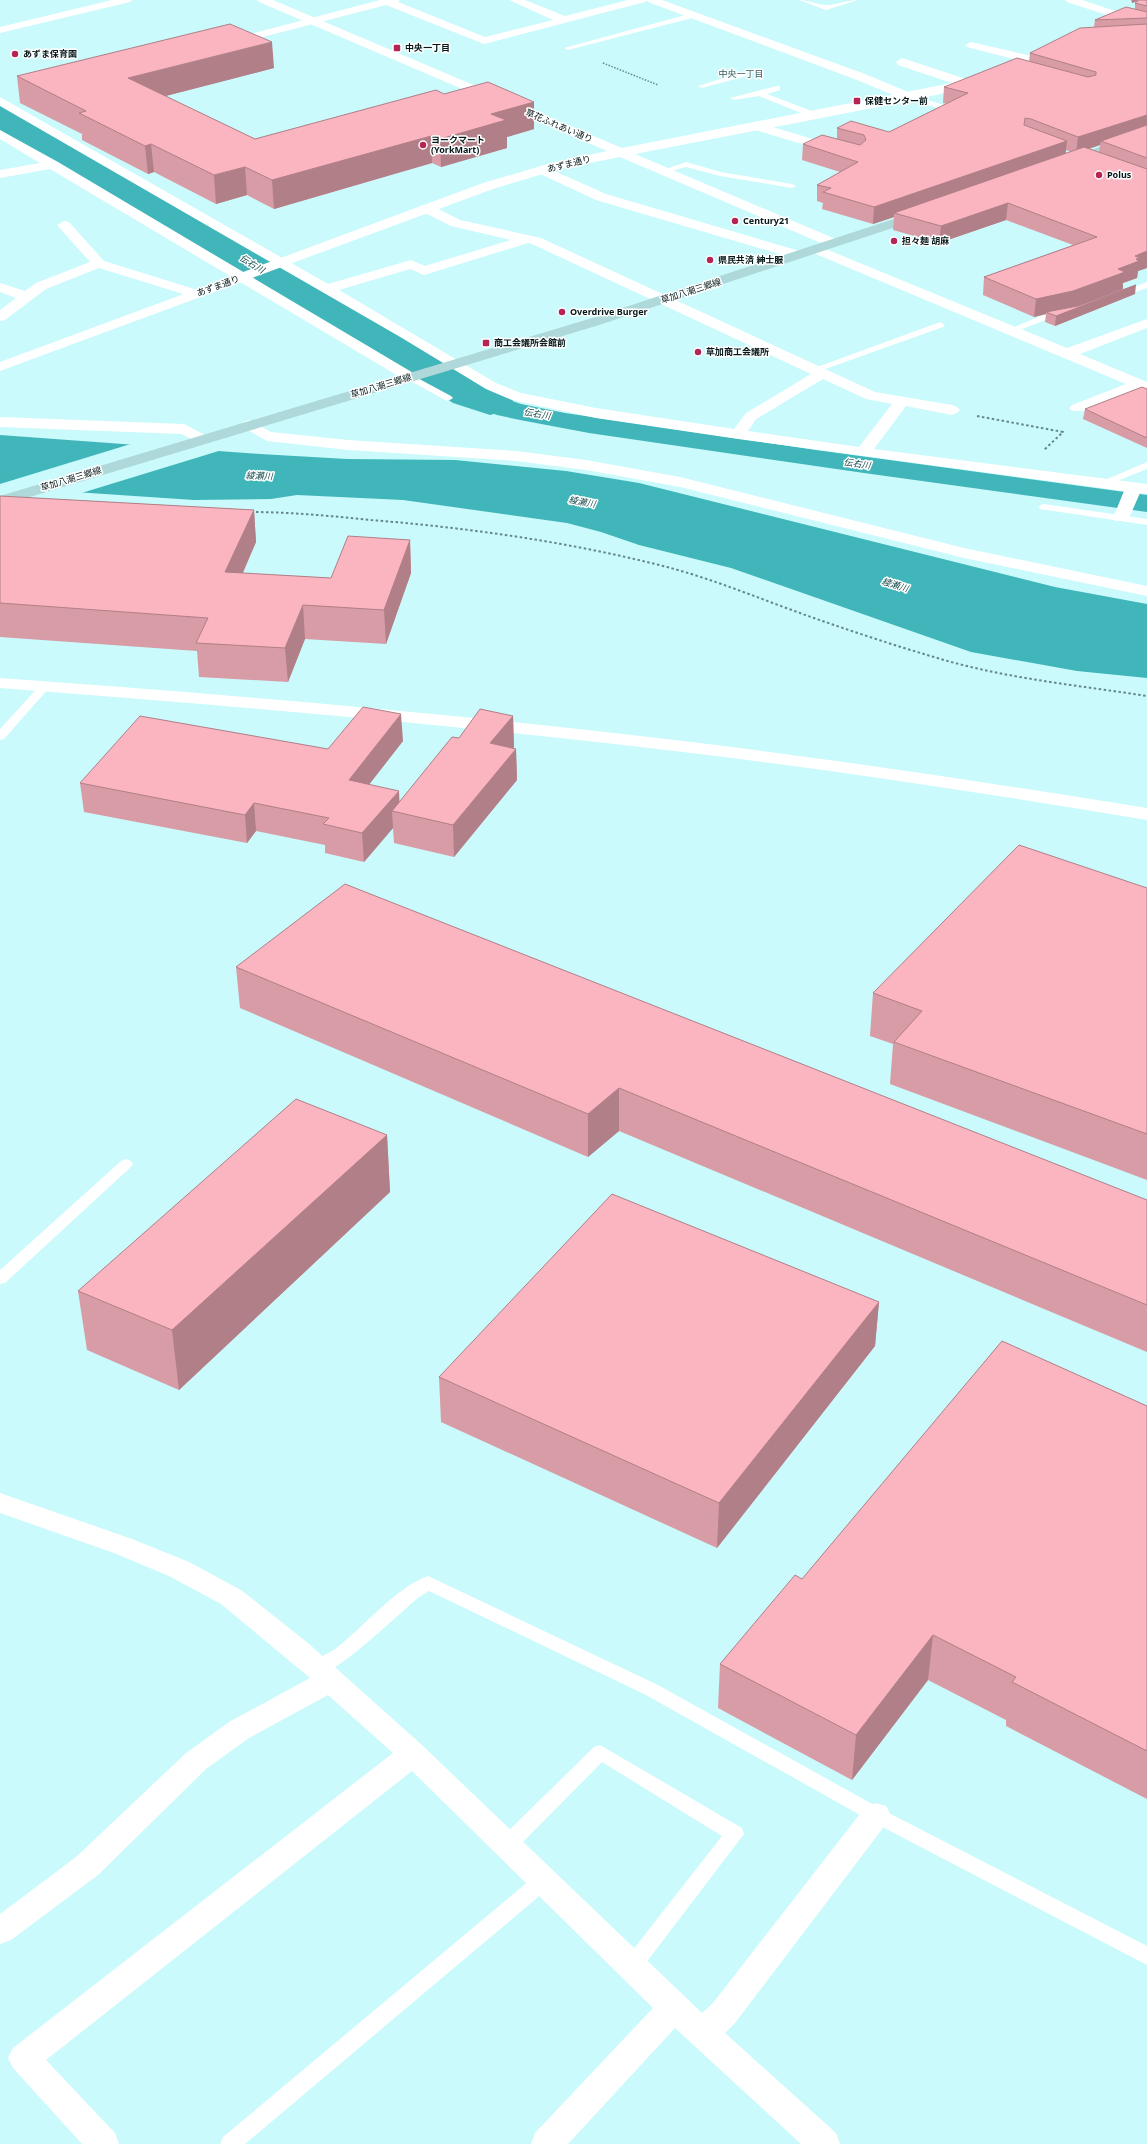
<svg xmlns="http://www.w3.org/2000/svg" width="1147" height="2144" viewBox="0 0 1147 2144" font-family="'Noto Sans','Noto Sans JP',sans-serif">
<style>
.water{fill:#40b6ba}
.pier{fill:#cafafb}
.lines{fill:none;stroke-linecap:round;stroke-linejoin:round}
.river{fill:#40b6ba;fill-rule:evenodd}
.path-far1{stroke:#668788;stroke-width:1.5;stroke-dasharray:1.5 1.5;stroke-linecap:butt}
.path{stroke:#668788;stroke-width:2;stroke-dasharray:2.5 2.5;stroke-linecap:butt}
.service{fill:#fff;fill-rule:evenodd}
.minor{fill:#fff;fill-rule:evenodd}
.tertiary{fill:#fff;fill-rule:evenodd}
.secondary{fill:#aed8d9;fill-rule:evenodd}
.wall{fill:#d89ca6;fill-rule:evenodd}
.shaded-wall{fill:#b07f87}
.building{fill:#fbb5c1;stroke:#b07f87}
.poi-dot{fill:#b52553;stroke:#fff;stroke-width:1.5}
.labels{text-anchor:middle;stroke-width:3;stroke-linejoin:round;paint-order:stroke}
.far-poi-label{font-size:9px;font-weight:bold;fill:#061819;stroke:#fff;text-anchor:start}
.far-neighbourhood-label{font-size:9px;fill:#315e5f;stroke:#fff}
.far-street-label{font-size:9px;fill:#061819;stroke:#fff}
.far-water-label{font-size:9px;font-style:italic;fill:#164a4b;stroke:#fff}
</style>
<rect width="100%" height="100%" fill="#cafafb"/>
<g class="water">
<polygon points="424,354 498,396 521,404 565,413 816,450 1147,495 1147,512 864,473 589,433 520,420 497,415 474,406 397,361"/>
<polygon points="0,435 260,454 347,459 455,460 566,471 639,483 1055,587 1147,604 1147,678 1077,671 971,652 731,568 639,545 601,532 567,523 403,500 297,495 271,499 194,500 0,487"/>
</g>
<g class="pier">
<polygon points="430,357 463,376 436,385 402,365"/>
<polygon points="134,443 222,450 75,495 0,489 0,484"/>
</g>
<g class="lines">
<polygon class="river" points="0,104 13,107 403,333 485,383 506,391 513,401 506,411 490,415 453,403 371,351 0,131"/>
<polyline class="path-far1" points="603,63 658,85"/>
<g class="path">
<polyline points="977,416 1063,432 1044,450"/>
<path d="M251,512c40,0 80,4 120,8 99,8 199,22 296,47 49,13 96,33 144,50 40,14 82,28 123,40 68,21 142,28 213,39"/>
</g>
<g class="service">
<path d="M799,0c10,0 17,4 26,5 7,1 23,-5 33,-5l-32,10z"/>
<polygon points="693,13 697,15 696,17 568,50 564,48"/>
<polygon points="743,72 747,74 746,76 702,88 698,86"/>
<polygon points="777,86 780,86 780,90 767,94 817,113 817,117 811,117 759,96 734,100 730,98"/>
<polygon points="906,95 912,95 956,109 949,111 906,99"/>
<polygon points="686,162 721,172 792,184 796,186 792,188 720,176 686,167 664,173 660,171"/>
<polygon points="1147,282 1147,288 1119,298 1114,295"/>
<polygon points="1065,311 1070,314 1068,316 1048,319 1012,333 1007,330 1043,315"/>
<polygon points="940,322 945,325 943,327 817,372 811,372 809,370"/>
<polygon points="410,374 451,396 453,398 448,401 445,400 407,379 407,375"/>
<polygon points="1147,462 1147,469 1107,485 1103,486 1098,483"/>
<polygon points="1044,504 1147,519 1147,525 1040,509 1039,507 1040,505"/>
<polygon points="45,683 49,684 51,686 49,688 4,739 0,740 0,729 41,684"/>
<polygon points="126,1159 131,1161 133,1164 131,1167 5,1283 0,1284 0,1270 121,1161"/>
<path d="M428,1576l230,109 225,125 264,136v19l-278,-145 -223,-125 -217,-104 -10,6c-17,14 -84,79 -102,78 -2,0 -4,-1 -6,-2l-3,-5c5,-10 19,-13 27,-19 28,-21 62,-63 93,-73z"/>
<polygon points="600,1745 742,1828 744,1834 639,1972 632,1975 625,1972 622,1966 625,1960 722,1836 602,1762 514,1851 507,1853 500,1851 498,1845 500,1839 594,1747"/>
<polygon points="543,1873 550,1875 553,1881 550,1887 245,2144 220,2144 223,2137 536,1875"/>
</g>
<g class="minor">
<polygon points="112,0 132,0 130,2 0,33 0,27"/>
<polygon points="380,0 400,0 398,2 485,37 553,20 509,0 525,0 565,16 628,0 662,0 865,74 913,94 915,97 909,101 905,100 857,80 648,2 646,0 645,2 484,44 386,5 228,46 222,43 224,41"/>
<polygon points="1065,0 1082,0 1124,14 1126,16 1124,18 1116,18 1067,2"/>
<polygon points="971,42 1036,57 1038,60 1032,64 967,47 965,45"/>
<polygon points="902,58 972,81 974,84 968,88 964,87 898,65 896,62"/>
<path d="M0,97l328,187 83,-24 14,6 86,-26 -60,-14 -30,-15 -2,-3 2,-3h10l29,15 81,18 334,154 77,13 5,2 3,3 -3,3 -5,2 -46,-9 -32,43 273,35v10l-7,-1 -11,25 -2,3h-12l-2,-3 11,-27 -386,-52 -142,-21 -84,-18 -26,-11 -84,-51 -402,-232zM528,243l4,1 279,130 -65,39 -12,16 -138,-21 -75,-15 -25,-10 -157,-93 71,-21 14,6zM823,379l43,20 26,5 -33,43 -111,-16 8,-12z"/>
<polygon points="756,122 839,147 841,150 835,154 752,129 750,126"/>
<polygon points="0,130 58,162 415,374 418,377 415,380 405,380 50,169 0,178 0,170 40,163 0,139"/>
<polygon points="543,166 606,194 803,252 805,255 798,259 793,258 596,200 538,173 537,170 538,167"/>
<polygon points="64,221 69,222 104,261 201,291 203,294 201,297 196,298 99,268 46,289 5,320 0,321 0,310 16,298 0,292 0,283 25,291 36,283 90,262 57,225"/>
<polygon points="816,245 1067,348 1147,319 1147,328 1080,354 1147,382 1147,392 1139,389 1082,411 1072,411 1069,408 1072,405 1126,384 811,252 809,249"/>
<polygon points="0,417 184,424 207,436 209,439 207,442 201,444 181,434 0,427"/>
<polygon points="249,420 271,432 348,440 516,451 586,460 680,477 964,548 1147,586 1147,596 964,558 680,487 586,470 516,461 348,450 267,441 244,428 241,425 244,422"/>
<polygon points="0,1493 132,1539 189,1562 241,1590 308,1643 423,1746 702,2013 713,2003 866,1806 876,1803 886,1806 891,1815 886,1824 735,2023 725,2033 836,2133 840,2144 801,2144 675,2028 568,2144 531,2144 535,2133 653,2008 412,1771 46,2060 115,2133 119,2144 82,2144 13,2068 8,2058 13,2048 393,1753 328,1695 249,1738 206,1769 98,1875 11,1940 0,1944 0,1914 76,1857 186,1753 229,1722 310,1678 221,1604 169,1576 114,1553 0,1513"/>
</g>
<g class="tertiary">
<polygon points="257,0 273,0 622,148 972,79 978,83 976,86 909,101 635,154 838,240 840,243 838,246 828,246 620,157 559,169 493,189 0,371 0,362 483,183 551,163 607,151 259,2"/>
<path d="M0,678c239,17 478,38 716,67 144,18 288,40 431,63v12c-143,-24 -287,-46 -431,-64 -238,-29 -477,-50 -716,-68z"/>
</g>
<g class="secondary">
<polygon points="1147,131 1147,139 1074,165 1064,165 1063,162 1064,159"/>
<polygon points="921,210 928,214 926,217 599,325 0,506 0,496 589,319"/>
</g>
</g>
<g class="wall">
<path d="M1131,0h16v268l-9,3 -1,7 -14,5v6l-46,17 58,-12 -80,32 -10,-4 1,-8 -12,3 -51,-22 1,-18 89,-32 -67,-25 -67,23 -46,-13 1,-13 -21,7 -51,-15 1,-6 -6,-2v-16l23,-13 -38,-12 1,-16 34,-5v-11l52,4 58,-28 -4,-1 1,-16 85,-25 1,-9 64,-26 1,-7 40,-11v-6l2,-1v-1l-5,2zM1100,145l-1,7 -10,-3zM1066,150l5,2 -5,1z"/>
<polygon points="274,68 165,96 255,139 444,94 534,102 534,129 507,137 507,148 441,167 432,163 274,209 247,195 216,204 154,172 148,174 82,140 82,134 20,103 17,76"/>
<polygon points="1147,389 1147,448 1083,419 1085,409"/>
<polygon points="0,496 254,510 256,542 243,573 331,578 410,540 411,573 386,644 305,639 288,682 199,677 197,651 0,637"/>
<polygon points="513,716 514,747 513,748 516,749 517,780 454,857 394,843 393,828 364,862 325,853 325,845 256,831 247,843 84,812 80,783 328,749 403,741 369,784 399,802 459,738"/>
<polygon points="1147,888 1147,1180 890,1084 893,1044 870,1036 873,993"/>
<polygon points="236,967 1147,1200 1147,1352 619,1131 588,1157 240,1008"/>
<polygon points="387,1135 390,1192 179,1390 87,1350 78,1291"/>
<polygon points="879,1302 875,1346 717,1548 441,1422 439,1377"/>
<polygon points="1147,1406 1147,1799 1006,1726 1006,1720 928,1680 852,1780 718,1708 720,1664 802,1579"/>
</g>
<g class="shaded-wall">
<polygon points="1132,0 1137,0 1137,1 1132,3"/>
<polygon points="272,42 274,68 131,105 128,78"/>
<polygon points="534,102 534,129 507,137 507,148 441,167 440,139 491,114"/>
<polygon points="1147,115 1147,130 1101,141 1100,145 1076,153 1078,137"/>
<polygon points="431,136 432,163 274,209 272,180"/>
<polygon points="1067,141 1065,158 894,213 894,217 873,224 874,207"/>
<polygon points="151,144 154,172 148,174 145,146"/>
<polygon points="245,167 247,195 216,204 214,175"/>
<polygon points="1008,203 1006,220 939,243 941,226"/>
<polygon points="1147,251 1147,268 1138,271 1137,278 1123,283 1123,289 1071,309 1046,312 1046,314 1034,317 1036,299 1118,269 1135,256"/>
<polygon points="1136,285 1135,294 1055,326 1056,316"/>
<polygon points="254,510 256,542 228,606 225,572"/>
<polygon points="410,540 411,573 386,644 384,610"/>
<polygon points="303,605 305,639 288,682 285,648"/>
<polygon points="401,714 403,741 351,808 349,780"/>
<polygon points="513,716 514,747 491,774 490,743"/>
<polygon points="516,749 517,780 454,857 453,825"/>
<polygon points="399,791 400,813 392,811 393,828 364,862 362,833"/>
<polygon points="254,803 256,831 247,843 245,815"/>
<polygon points="619,1088 619,1131 588,1157 588,1114"/>
<polygon points="387,1135 390,1192 179,1390 172,1330"/>
<polygon points="879,1302 875,1346 717,1548 719,1503"/>
<polygon points="933,1635 928,1680 852,1780 856,1735"/>
</g>
<g class="building">
<polygon points="1138,0 1147,0 1147,6 1135,3 1138,1"/>
<polygon points="1126,7 1147,12 1147,18 1095,20"/>
<polygon points="230,24 272,42 128,78 255,139 436,90 444,94 488,82 534,102 491,114 506,120 440,139 431,136 272,180 245,167 214,175 151,144 145,146 79,113 86,111 17,76"/>
<polygon points="1147,24 1147,115 1078,137 1031,119 1025,118 1024,125 1067,141 874,207 823,192 831,188 817,185 858,162 803,144 822,135 860,145 866,140 864,135 837,128 851,121 889,132 968,93 944,87 1017,58 1088,77 1096,75 1096,72 1030,53 1080,28"/>
<polygon points="1147,125 1147,158 1101,141"/>
<polygon points="1084,147 1147,169 1147,251 1135,256 1140,258 1136,259 1139,261 1118,269 1125,272 1073,291 1036,299 984,277 1097,237 1008,203 941,226 894,213"/>
<polygon points="1136,285 1056,316 1046,312 1078,306"/>
<polygon points="1142,387 1147,389 1147,438 1085,409"/>
<polygon points="0,496 254,510 225,572 331,578 348,536 410,540 384,610 303,605 285,648 196,643 208,618 0,603"/>
<polygon points="363,707 401,714 349,780 399,791 362,833 323,824 329,818 254,803 245,815 80,783 140,716 328,749"/>
<polygon points="480,709 513,716 490,743 516,749 453,825 392,811 452,737 459,738"/>
<polygon points="1019,845 1147,888 1147,1134 894,1042 922,1011 873,993"/>
<polygon points="345,884 1147,1200 1147,1305 619,1088 588,1114 236,967"/>
<polygon points="296,1099 387,1135 172,1330 78,1291"/>
<polygon points="612,1194 879,1302 719,1503 439,1377"/>
<polygon points="1002,1341 1147,1406 1147,1751 1012,1682 1016,1677 933,1635 856,1735 720,1664 795,1575 802,1579"/>
</g>
<g class="poi-dot">
<rect x="393" y="44" width="8" height="8" rx="2"/>
<circle cx="15" cy="54" r="4"/>
<rect x="853" y="97" width="8" height="8" rx="2"/>
<circle cx="423" cy="145" r="4"/>
<circle cx="1099" cy="175" r="4"/>
<circle cx="735" cy="221" r="4"/>
<circle cx="894" cy="241" r="4"/>
<circle cx="710" cy="260" r="4"/>
<circle cx="562" cy="312" r="4"/>
<rect x="482" y="339" width="8" height="8" rx="2"/>
<circle cx="698" cy="352" r="4"/>
</g>
<g class="labels">
<g class="far-poi-label">
<text x="405" y="51">中央一丁目</text>
<text x="23" y="57">あずま保育園</text>
<text x="865" y="104">保健センター前</text>
<text x="431" y="143">ヨークマート<tspan x="431" dy="10">(YorkMart)</tspan></text>
<text x="1107" y="178">Polus</text>
<text x="743" y="224">Century21</text>
<text x="902" y="244">担々麺 胡麻</text>
<text x="718" y="263">県民共済 紳士服</text>
<text x="570" y="315">Overdrive Burger</text>
<text x="494" y="346">商工会議所会館前</text>
<text x="706" y="355">草加商工会議所</text>
</g>
<g class="far-neighbourhood-label">
<text x="741" y="77">中央一丁目</text>
</g>
<g class="far-street-label">
<text transform="translate(559 126) rotate(23)" y="3">草花ふれあい通り</text>
<text transform="translate(569 164) rotate(-14)" y="3">あずま通り</text>
<text transform="translate(218 286) rotate(-20)" y="3">あずま通り</text>
<text transform="translate(691 291) rotate(-18)" y="3">草加八潮三郷線</text>
<text transform="translate(381 386) rotate(-17)" y="3">草加八潮三郷線</text>
<text transform="translate(71 479) rotate(-17)" y="3">草加八潮三郷線</text>
</g>
<g class="far-water-label">
<text transform="translate(252 264) rotate(31)" y="3">伝右川</text>
<text transform="translate(537 414) rotate(9)" y="3">伝右川</text>
<text transform="translate(857 464) rotate(8)" y="3">伝右川</text>
<text transform="translate(259 476) rotate(2)" y="3">綾瀬川</text>
<text transform="translate(582 502) rotate(10)" y="3">綾瀬川</text>
<text transform="translate(895 585) rotate(17)" y="3">綾瀬川</text>
</g>
</g>
</svg>
